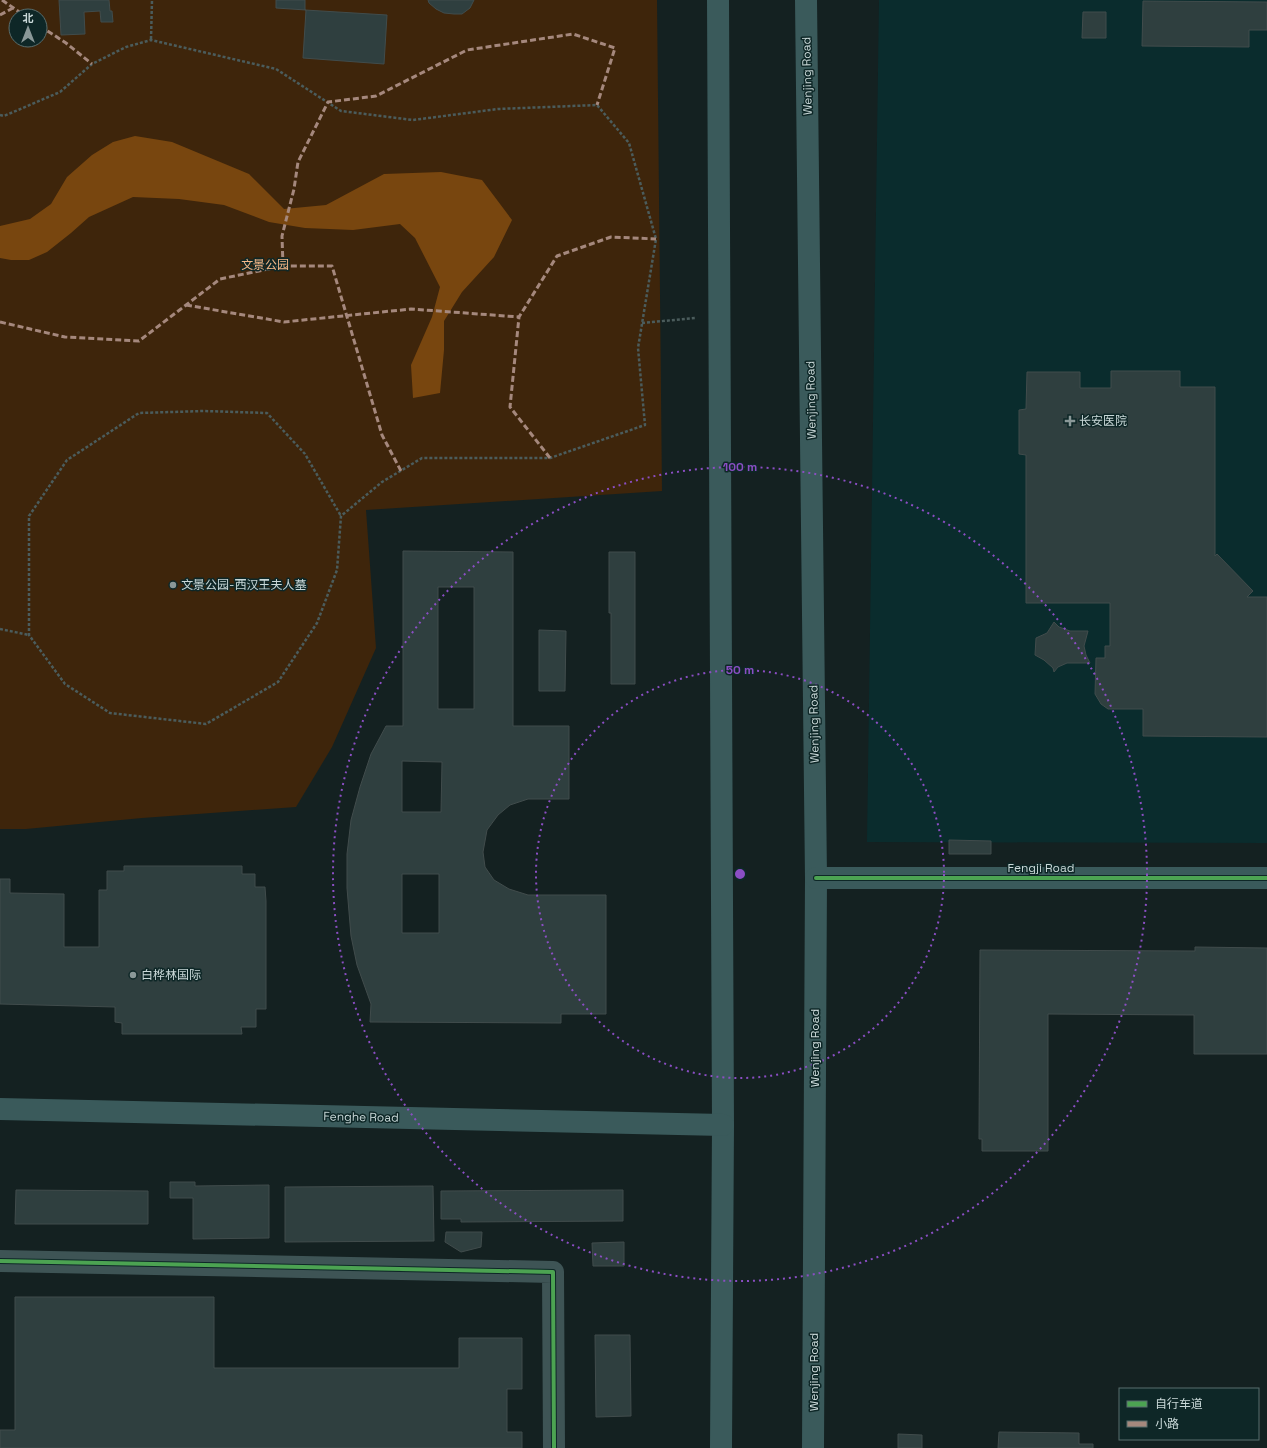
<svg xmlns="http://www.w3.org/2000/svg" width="1267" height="1448" viewBox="0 0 1267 1448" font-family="'Space Grotesk','Noto Sans SC',sans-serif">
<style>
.built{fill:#0a2c2d}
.green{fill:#3e250b;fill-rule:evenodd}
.water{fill:#78460f}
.building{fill:#2f3f3f;stroke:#414c4c;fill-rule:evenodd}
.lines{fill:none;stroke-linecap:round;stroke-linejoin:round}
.path{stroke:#4b5c5c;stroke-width:2.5;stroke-dasharray:3 2;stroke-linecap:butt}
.street{stroke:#3e5455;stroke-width:22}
.secondary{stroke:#3a5a5b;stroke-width:22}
.quiet{stroke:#a5887d;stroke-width:3;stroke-dasharray:6 3;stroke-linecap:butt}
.cycleway-casing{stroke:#0e2727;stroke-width:6}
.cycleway{stroke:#4ca352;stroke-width:4}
.ring{fill:none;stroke:#8b4ec4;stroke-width:2;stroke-dasharray:2 4}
.poi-dot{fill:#8a9898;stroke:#0e2727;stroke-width:1.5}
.labels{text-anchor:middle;stroke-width:3;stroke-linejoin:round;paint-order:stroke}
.street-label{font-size:12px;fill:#c9d8d8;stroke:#0e2727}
.park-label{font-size:12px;fill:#f5b887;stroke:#0e2727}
.poi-label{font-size:12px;fill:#c9d8d8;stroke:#0e2727;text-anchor:start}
.centre{fill:#8b4ec4;stroke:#0e2727;stroke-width:2}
.ring-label{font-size:12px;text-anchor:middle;font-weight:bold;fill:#8b4ec4;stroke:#0e2727;stroke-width:3;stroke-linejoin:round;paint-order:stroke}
</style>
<rect width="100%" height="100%" fill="#142121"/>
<polygon class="built" points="879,0 1267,0 1267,843 867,842"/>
<path class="green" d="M0,0h657l5,491 -296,19 10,138 -44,99 -36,60 -154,11 -116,11h-26zM16,16h24v24h-24z"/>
<polygon class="water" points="135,136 172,142 249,174 284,209 326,205 384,174 441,172 482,180 512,220 494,257 462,292 444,321 444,350 440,393 413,398 411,365 432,317 440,287 415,238 400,224 353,230 305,228 269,222 224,205 179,199 133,197 89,217 71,233 47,252 29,260 11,260 0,258 0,226 30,219 51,204 67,177 92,155 113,142"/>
<g class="building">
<polygon points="59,0 109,0 110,11 112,11 113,22 101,22 100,11 84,12 85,34 61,35"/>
<polygon points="276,0 305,0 305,10 387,15 384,64 303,58 306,10 276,8"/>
<polygon points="428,0 474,0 470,8 462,14 454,14 444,13 436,9 429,3"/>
<polygon points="1143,1 1267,2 1267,30 1249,30 1249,47 1142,46"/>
<polygon points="1083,12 1106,12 1106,38 1082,38"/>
<polygon points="1111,371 1180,371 1180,387 1215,387 1215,556 1217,554 1253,591 1247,597 1267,597 1267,737 1143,736 1143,709 1108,709 1101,704 1095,694 1096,658 1105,658 1105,646 1110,646 1110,603 1026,603 1026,455 1019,454 1019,410 1026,409 1027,372 1080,372 1080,388 1111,388"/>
<path d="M403,551l110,1v174h56v73h-41l-18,6 -12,10 -11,15 -4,22 2,15 9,13 15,9 19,6h78v119h-45v9l-191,-1 1,-18 -14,-39 -6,-29 -4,-48v-34l4,-34 9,-33 11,-33 15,-28h17zM438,587h36v122h-36zM402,761l40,1 -1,50h-39zM402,874h37v59h-37z"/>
<polygon points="609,552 635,552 635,684 611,684 611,613 609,613"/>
<polygon points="1054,622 1059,627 1070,631 1088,631 1084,646 1086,655 1090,663 1067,663 1058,667 1054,672 1053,668 1044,660 1035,655 1036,638 1047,633"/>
<polygon points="539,630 566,631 565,691 539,691"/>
<polygon points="949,840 991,841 991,854 949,854"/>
<polygon points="124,866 242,866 242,874 255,874 255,887 265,887 266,901 266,1009 256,1009 256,1027 241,1027 242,1034 122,1034 122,1023 115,1022 115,1007 0,1004 0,879 10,879 10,893 64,894 64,947 99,947 99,890 107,890 107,871 124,871"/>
<polygon points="1195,947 1267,948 1267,1054 1194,1054 1194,1015 1048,1014 1048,1151 982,1151 982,1139 979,1139 980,950 1195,951"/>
<polygon points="170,1182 195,1182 195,1186 269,1185 269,1238 193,1239 193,1198 170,1198"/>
<polygon points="433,1186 434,1241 285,1242 285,1187"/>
<polygon points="16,1190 148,1191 148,1224 15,1224"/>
<polygon points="623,1190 623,1221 461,1222 461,1219 441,1219 441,1191"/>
<polygon points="446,1232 482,1232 481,1247 461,1252 445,1242"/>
<polygon points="624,1242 624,1266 593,1266 592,1243"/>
<polygon points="15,1297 214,1297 214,1368 459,1368 459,1338 522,1338 522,1389 507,1389 507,1432 522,1432 522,1448 0,1448 0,1430 15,1430"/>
<polygon points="595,1335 630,1335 631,1416 596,1417"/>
<polygon points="999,1432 1079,1433 1079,1444 1093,1444 1093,1448 998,1448"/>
<polygon points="898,1434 922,1435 922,1448 898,1448"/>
</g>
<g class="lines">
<g class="path">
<polyline points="151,39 152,0"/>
<polyline points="0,115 4,116 60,92 92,64 126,47 151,40 276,69 341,111 413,120 498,109 597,105 629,143 656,239 638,348 645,425 550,458 422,458 382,482 341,516 337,570 317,623 278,682 206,724 110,713 65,684 29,635 29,516 67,460 139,413 204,411 267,413 305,454 341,516"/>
<polyline points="642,323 695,318"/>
<polyline points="0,629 29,635"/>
</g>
<polyline class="street" points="0,1261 553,1272 554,1448"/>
<g class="secondary">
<polyline points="718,0 723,1125 721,1448"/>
<polyline points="806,0 816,878 813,1448"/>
<polyline points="816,878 1267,878"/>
<polyline points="0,1109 723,1125"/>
</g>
<g class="quiet">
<polyline points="2,0 25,16"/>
<polyline points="0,15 13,8"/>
<polyline points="40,26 66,43 92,64"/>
<polyline points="283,266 282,236 294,189 298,162 328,102 376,96 467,50 573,34 615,48 597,105"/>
<polyline points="186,305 284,322 411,309 519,317"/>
<polyline points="0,322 65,337 139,341 220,279 283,266 332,266 382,435 401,471"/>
<polyline points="550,458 510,407 519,317 557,256 611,237 656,239"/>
</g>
<defs>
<g id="cycleway">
<polyline points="816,878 1267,878"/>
<polyline points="0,1261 553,1272 554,1448"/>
</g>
</defs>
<use href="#cycleway" class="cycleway-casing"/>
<use href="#cycleway" class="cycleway"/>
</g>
<g class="ring">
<circle cx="740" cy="874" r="204"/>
<circle cx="740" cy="874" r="407"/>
</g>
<g class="poi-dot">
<path d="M1068 415h4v4h4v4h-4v4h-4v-4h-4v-4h4z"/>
<circle cx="173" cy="585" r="4"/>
<circle cx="133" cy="975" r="4"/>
</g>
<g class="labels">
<g class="street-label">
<text transform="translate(807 76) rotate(-91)" y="4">Wenjing Road</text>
<text transform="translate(811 400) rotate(-91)" y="4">Wenjing Road</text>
<text transform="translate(814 724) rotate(-91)" y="4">Wenjing Road</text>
<text x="1041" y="872">Fengji Road</text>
<text transform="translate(815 1048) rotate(-90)" y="4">Wenjing Road</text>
<text transform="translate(361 1117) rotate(1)" y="4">Fenghe Road</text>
<text transform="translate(814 1372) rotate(-90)" y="4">Wenjing Road</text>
</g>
<g class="park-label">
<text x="265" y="269">文景公园</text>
</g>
<g class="poi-label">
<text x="1079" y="425">长安医院</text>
<text x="181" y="589">文景公园-西汉王夫人墓</text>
<text x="141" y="979">白桦林国际</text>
</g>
</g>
<circle cx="740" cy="874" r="6" class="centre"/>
<g class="ring-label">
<text x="740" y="471">100 m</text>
<text x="740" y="674">50 m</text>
</g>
<rect x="1119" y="1388" width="140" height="52" fill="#0e2727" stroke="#596e6e"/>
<rect x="1127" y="1401" width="20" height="6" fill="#4ca352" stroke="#596e6e"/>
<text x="1155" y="1408" font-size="12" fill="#c9d8d8">自行车道</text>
<rect x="1127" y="1421" width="20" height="6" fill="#a5887d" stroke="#596e6e"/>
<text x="1155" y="1428" font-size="12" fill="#c9d8d8">小路</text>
<g transform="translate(28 28)"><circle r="19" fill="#0e2727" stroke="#596e6e"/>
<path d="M0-3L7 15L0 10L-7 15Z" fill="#8a9898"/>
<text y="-6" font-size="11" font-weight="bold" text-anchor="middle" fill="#c9d8d8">北</text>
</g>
</svg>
